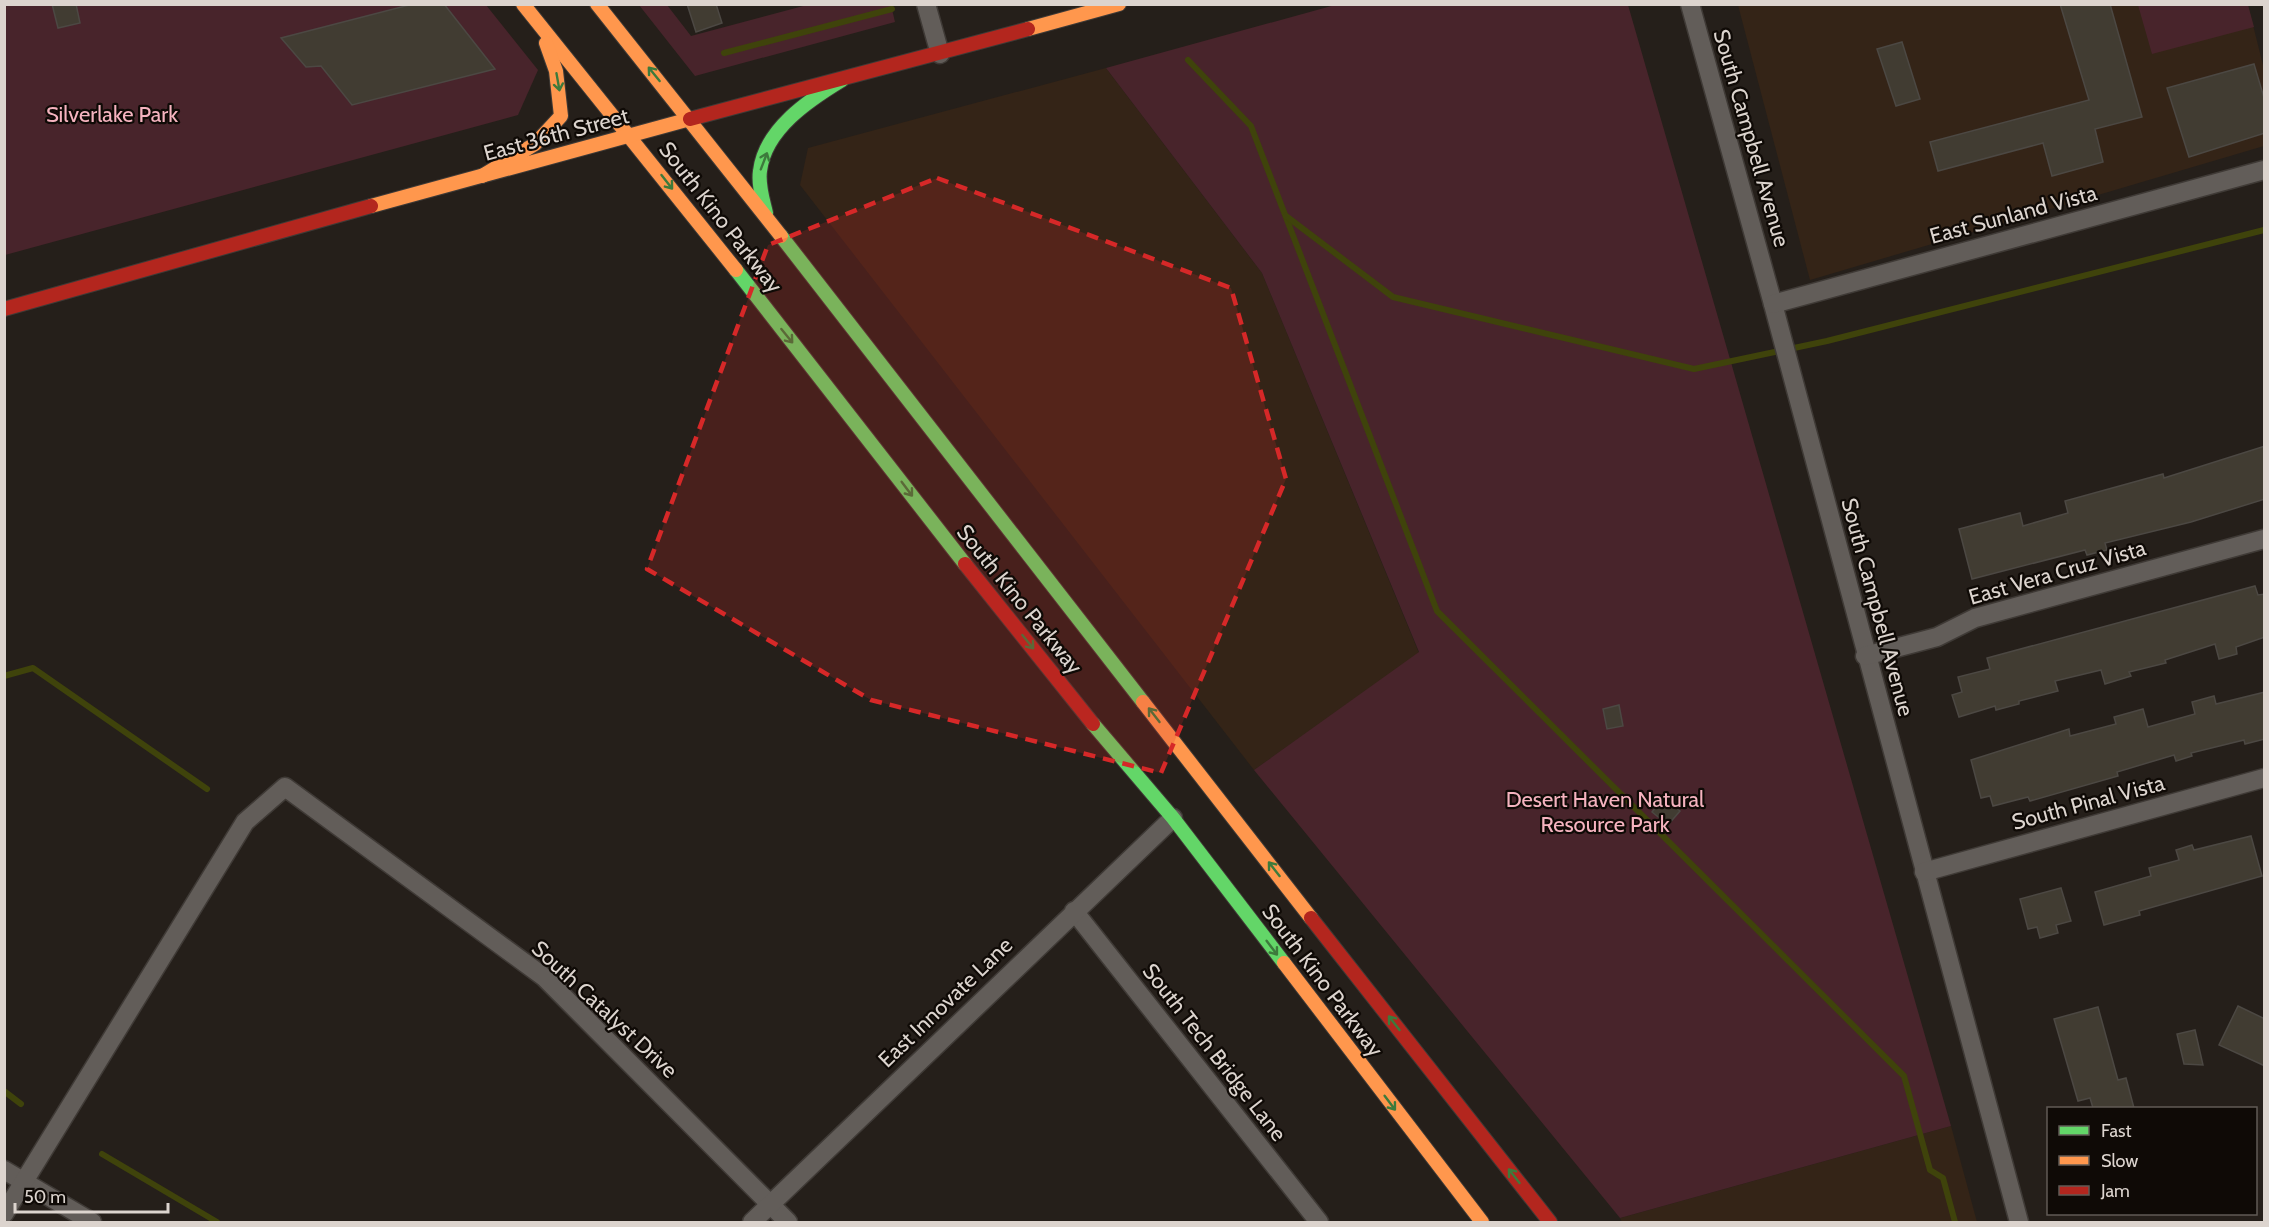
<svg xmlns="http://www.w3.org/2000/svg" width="2269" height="1227" viewBox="0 0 2269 1227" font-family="Cabin,sans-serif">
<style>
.built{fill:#342417}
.green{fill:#48242b}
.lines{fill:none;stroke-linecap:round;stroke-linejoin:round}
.stream{stroke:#3f430b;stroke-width:6}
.building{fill:#413c32;stroke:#4c4843;stroke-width:1.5}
.street-casing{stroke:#3f3a36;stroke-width:21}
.fast-casing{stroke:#3f3a36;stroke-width:16}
.slow-casing{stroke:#3f3a36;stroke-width:16}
.jam-casing{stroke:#3f3a36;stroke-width:16}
.street{stroke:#625d59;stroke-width:18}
.fast{stroke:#63d668;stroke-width:14}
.slow{stroke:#ff974d;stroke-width:14}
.jam{stroke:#b3261e;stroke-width:14}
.oneway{stroke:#3d7a3c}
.marked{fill:#d62828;fill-opacity:0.2;stroke:#d62828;stroke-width:4.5;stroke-dasharray:12 8;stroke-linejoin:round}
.labels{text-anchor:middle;stroke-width:4.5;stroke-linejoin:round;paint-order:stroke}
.park-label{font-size:22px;fill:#f5b3bf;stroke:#0f0a06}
.street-label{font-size:22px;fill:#dcd4ce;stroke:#0f0a06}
</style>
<rect width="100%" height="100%" fill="#251f1a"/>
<g class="built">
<polygon points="1738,5 2248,5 2264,69 2264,146 1810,280"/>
<polygon points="1106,68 1262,273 1419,653 1254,770 800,185 808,148"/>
<polygon points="1951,1126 1977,1222 1622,1222 1620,1218"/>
</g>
<g class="green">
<polygon points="5,5 486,5 538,70 518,115 5,255"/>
<polygon points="639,5 667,5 691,36 807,5 891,5 895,22 695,76"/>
<polygon points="1335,5 1628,5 1951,1126 1620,1218 1254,770 1419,652 1262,273 1106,68"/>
<polygon points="2138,5 2248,5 2254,27 2152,54"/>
</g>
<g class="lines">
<g class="stream">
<polyline points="724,53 892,9"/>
<polyline points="1188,60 1251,126 1437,611 1904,1076 1930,1170 1943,1178 1955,1222"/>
<polyline points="1286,216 1393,297 1694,369 1827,341 2264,230"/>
<polyline points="4,676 33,668 207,789"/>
<polyline points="4,1091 21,1104"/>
<polyline points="102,1154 217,1222"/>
</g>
</g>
<g class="building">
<polygon points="52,4 76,4 80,23 58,28"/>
<polygon points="413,4 444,4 495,69 352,105 321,66 306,67 281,38"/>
<polygon points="687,4 716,4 722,23 696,32"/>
<polygon points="2060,4 2110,4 2142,117 2095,129 2103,162 2052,176 2043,143 1938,171 1930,142 2089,100"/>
<polygon points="1902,42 1920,99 1896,106 1877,49"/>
<polygon points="2254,64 2265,101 2265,133 2189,157 2167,88"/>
<polygon points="2265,446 2265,499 2191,522 2105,543 2107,550 2087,555 2085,550 1972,579 1959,529 2020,513 2023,526 2068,513 2065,501 2163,474 2164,478"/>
<polygon points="2255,586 2258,595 2265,594 2265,637 2236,647 2237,654 2219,659 2215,644 2165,660 2166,663 2129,672 2131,676 2105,684 2101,670 2055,681 2058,691 2019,701 2019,704 1996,710 1995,706 1959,717 1952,695 1962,692 1958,677 1990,669 1987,658"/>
<polygon points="2265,692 2265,739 2245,744 2244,740 2191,753 2192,756 2176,761 2174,755 2117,772 2118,776 2030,801 2028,797 1993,806 1990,796 1981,798 1971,760 2069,729 2070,736 2116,724 2114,717 2143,709 2148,727 2195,714 2192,702 2214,696 2216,704"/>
<polygon points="1619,705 1623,726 1607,729 1603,709"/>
<polygon points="1664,797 1680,811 1668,825 1652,812"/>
<polygon points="2251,836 2262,876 2139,911 2140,915 2104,925 2095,892 2151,876 2149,868 2179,860 2176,850 2192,845 2194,850"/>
<polygon points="2061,888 2071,921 2056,925 2058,933 2040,938 2037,927 2028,929 2020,899"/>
<polygon points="2238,1006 2265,1019 2265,1066 2219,1045"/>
<polygon points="2098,1007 2118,1080 2126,1078 2134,1108 2093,1108 2090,1098 2078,1101 2054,1019"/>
<polygon points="2195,1030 2203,1065 2184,1064 2177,1034"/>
</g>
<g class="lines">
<defs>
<g id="street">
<polyline points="926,4 940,54"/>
<polyline points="1690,4 1773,304 2019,1222"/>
<polyline points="1773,304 2264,170"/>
<polyline points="1865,656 1937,637 1975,618 2264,539"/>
<polyline points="1924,872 2264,778"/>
<polyline points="1074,911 1319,1222"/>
<polyline points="4,1170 92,1222"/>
<polyline points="4,1214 245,822 285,787 544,977 788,1222"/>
<polyline points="752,1222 1173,818"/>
</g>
<g id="fast">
<path d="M766,213c-3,-13 -8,-28 -6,-42 5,-42 49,-71 82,-91"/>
<polyline points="781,236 1143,702"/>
<polyline points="736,270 965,564"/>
<polyline points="1093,724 1173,818 1284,963"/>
</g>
<g id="slow">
<polyline points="523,4 736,270"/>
<polyline points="597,4 781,236"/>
<polyline points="1028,29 1119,4"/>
<polyline points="482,176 535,144 561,116 556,71 546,43"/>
<polyline points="371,206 690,119"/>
<polyline points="1143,702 1311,918"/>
<polyline points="1284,963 1482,1222"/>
</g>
<g id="jam">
<polyline points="690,119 1028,29"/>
<polyline points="4,309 371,206"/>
<polyline points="965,564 1093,724"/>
<polyline points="1311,918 1550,1222"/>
</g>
</defs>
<use href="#street" class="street-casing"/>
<use href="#fast" class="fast-casing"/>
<use href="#slow" class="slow-casing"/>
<use href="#jam" class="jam-casing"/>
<use href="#street" class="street"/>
<use href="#fast" class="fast"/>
<use href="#slow" class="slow"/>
<use href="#jam" class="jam"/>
</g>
<defs><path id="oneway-shaft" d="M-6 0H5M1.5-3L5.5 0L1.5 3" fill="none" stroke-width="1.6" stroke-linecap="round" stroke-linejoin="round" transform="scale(1.5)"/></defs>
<g class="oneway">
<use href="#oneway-shaft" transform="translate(654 74) rotate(-129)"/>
<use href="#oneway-shaft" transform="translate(558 82) rotate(80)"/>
<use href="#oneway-shaft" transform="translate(764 161) rotate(-69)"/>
<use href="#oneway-shaft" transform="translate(667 182) rotate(52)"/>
<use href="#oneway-shaft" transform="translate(787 336) rotate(51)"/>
<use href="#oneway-shaft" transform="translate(907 489) rotate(53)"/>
<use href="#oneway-shaft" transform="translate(1028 642) rotate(51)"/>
<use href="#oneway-shaft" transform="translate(1154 715) rotate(-128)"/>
<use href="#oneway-shaft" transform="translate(1274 869) rotate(-128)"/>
<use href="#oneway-shaft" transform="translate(1272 948) rotate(53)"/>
<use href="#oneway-shaft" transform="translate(1394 1023) rotate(-128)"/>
<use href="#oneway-shaft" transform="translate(1390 1103) rotate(53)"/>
<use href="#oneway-shaft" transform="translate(1514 1176) rotate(-128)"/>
</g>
<path class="marked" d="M937,178l294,110 55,191 -125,294 -290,-73 -224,-131 121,-324z"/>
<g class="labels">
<g class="park-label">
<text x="112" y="122">Silverlake Park</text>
<text x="1605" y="807">Desert Haven Natural<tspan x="1605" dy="25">Resource Park</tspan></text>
</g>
<g class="street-label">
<text transform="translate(556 134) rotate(-15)" y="8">East 36th Street</text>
<text transform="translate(1752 138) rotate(74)" y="8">South Campbell Avenue</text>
<text transform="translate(2013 214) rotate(-15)" y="8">East Sunland Vista</text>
<text transform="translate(721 217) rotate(52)" y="8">South Kino Parkway</text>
<text transform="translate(2057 572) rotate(-16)" y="8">East Vera Cruz Vista</text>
<text transform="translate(1020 599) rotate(51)" y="8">South Kino Parkway</text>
<text transform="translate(1878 607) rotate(75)" y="8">South Campbell Avenue</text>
<text transform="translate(2088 802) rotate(-15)" y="8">South Pinal Vista</text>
<text transform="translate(1323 980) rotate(53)" y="8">South Kino Parkway</text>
<text transform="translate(945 1002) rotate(-44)" y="8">East Innovate Lane</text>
<text transform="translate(605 1009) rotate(43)" y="8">South Catalyst Drive</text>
<text transform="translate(1215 1052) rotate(52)" y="8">South Tech Bridge Lane</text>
</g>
</g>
<rect width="2269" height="1227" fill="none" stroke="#dcd4ce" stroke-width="12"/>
<rect x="2047" y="1107" width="210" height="108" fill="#0f0a06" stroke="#615b56" stroke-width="1.5"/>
<rect x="2059" y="1126" width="30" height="9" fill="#63d668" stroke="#615b56" stroke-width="1.5"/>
<text x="2101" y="1137" font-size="18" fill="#dcd4ce">Fast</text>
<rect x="2059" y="1156" width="30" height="9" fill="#ff974d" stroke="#615b56" stroke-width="1.5"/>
<text x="2101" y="1167" font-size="18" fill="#dcd4ce">Slow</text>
<rect x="2059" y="1186" width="30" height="9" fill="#b3261e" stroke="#615b56" stroke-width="1.5"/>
<text x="2101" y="1197" font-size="18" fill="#dcd4ce">Jam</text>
<path d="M15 1203v9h153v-9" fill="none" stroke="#dcd4ce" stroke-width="3"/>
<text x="24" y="1203" font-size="18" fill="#dcd4ce" stroke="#0f0a06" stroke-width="4.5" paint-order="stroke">50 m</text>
</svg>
